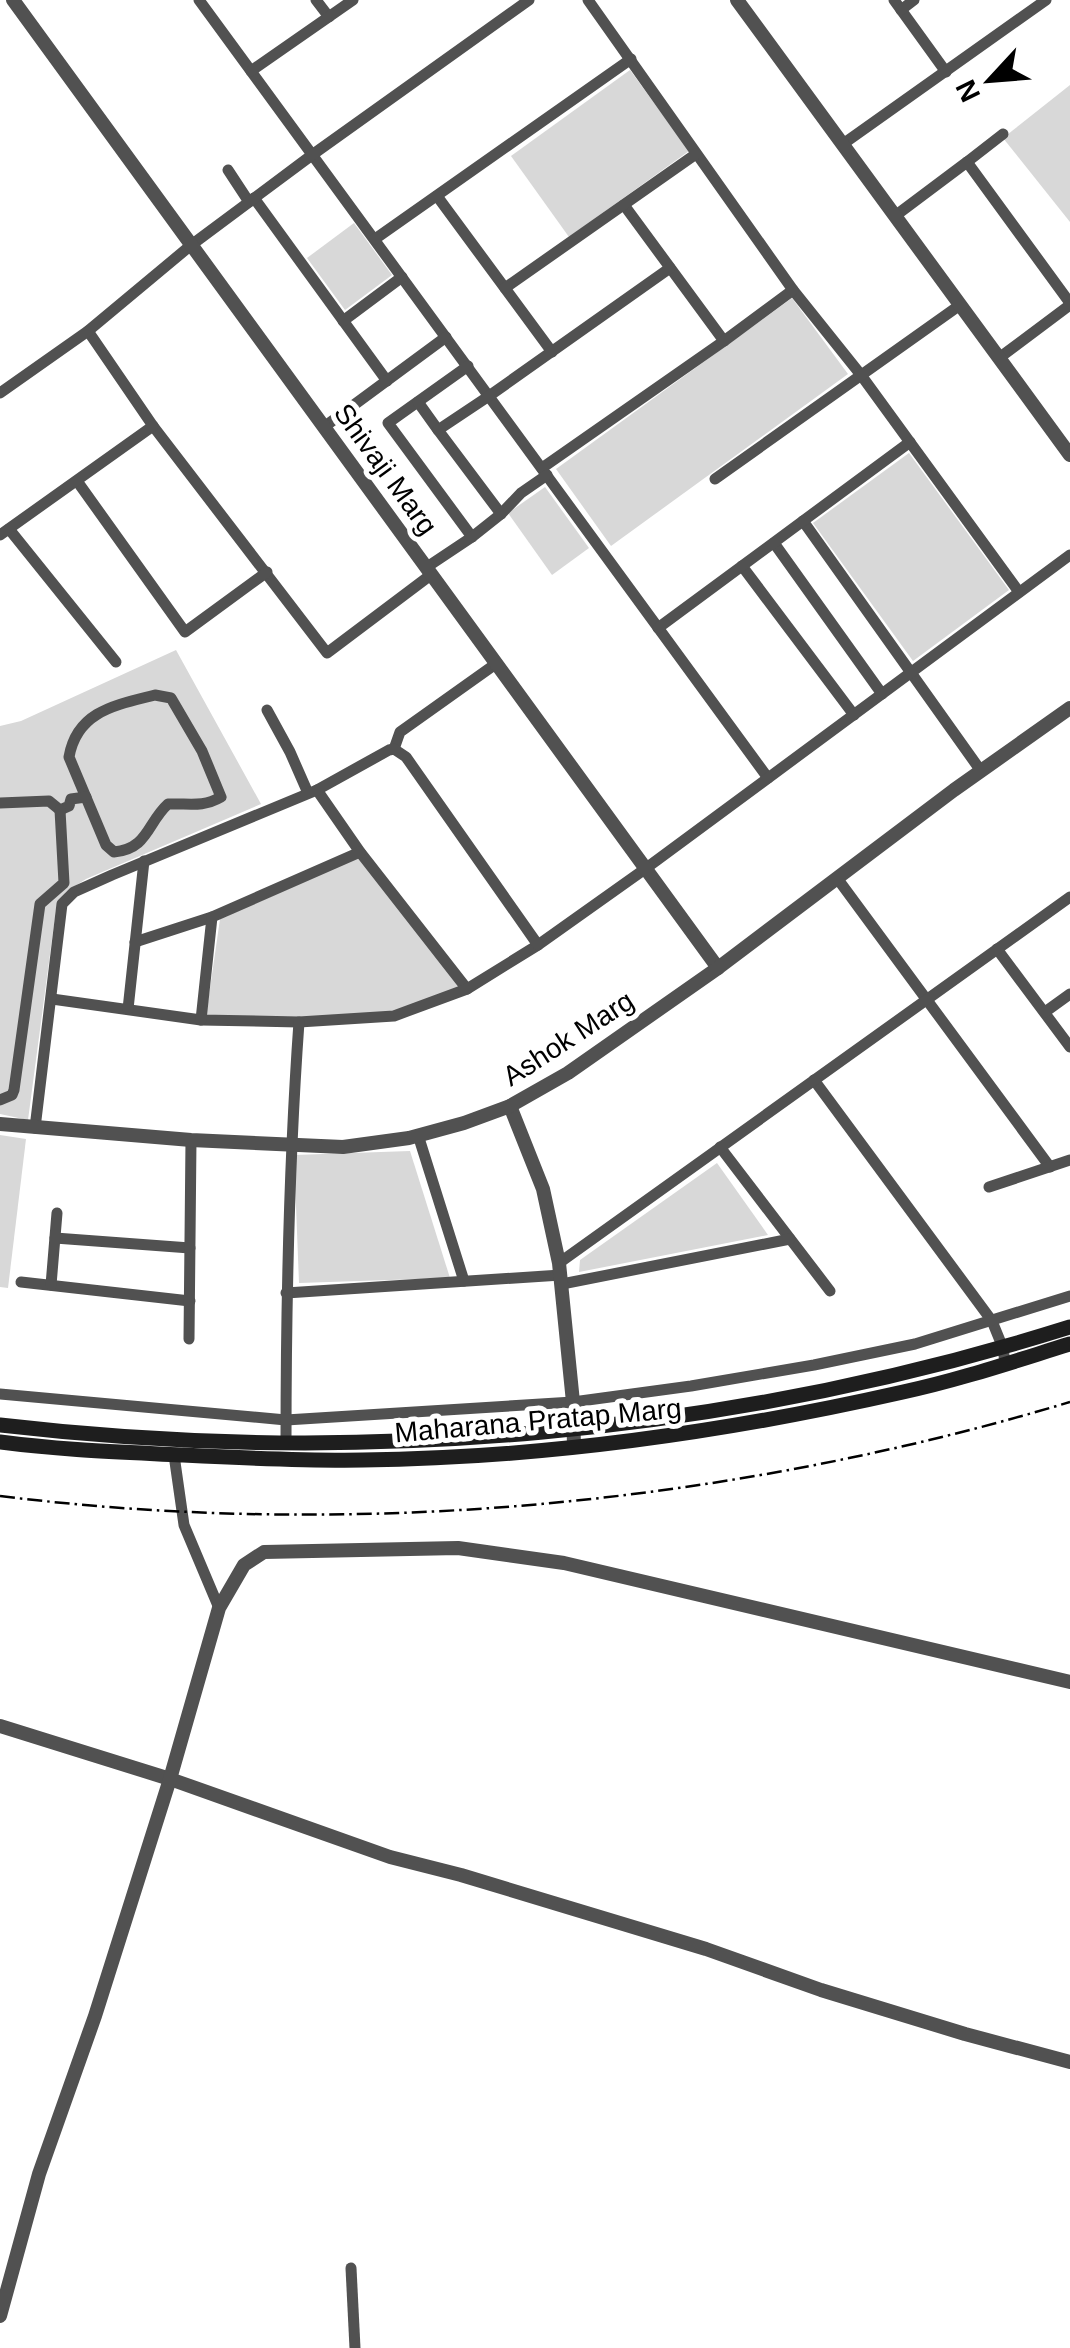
<svg xmlns="http://www.w3.org/2000/svg" width="1070" height="2348" viewBox="0 0 1070 2348" font-family="Arial,sans-serif">
<style>
.green{fill:#d8d8d8}
.lines{fill:none;stroke-linecap:round;stroke-linejoin:round}
.minor{stroke:#515151;stroke-width:11}
.tertiary{stroke:#515151;stroke-width:14}
.secondary{stroke:#1e1e1e;stroke-width:15}
.rail{stroke:#000;stroke-width:2.5;stroke-dasharray:15 5 2.5 5;stroke-linecap:butt}
.labels{text-anchor:middle;stroke-width:10;stroke-linejoin:round;paint-order:stroke}
.street-label{font-size:28px;fill:#000;stroke:#fff}
</style>
<rect width="100%" height="100%" fill="#fff"/>
<g class="green">
<polygon points="630,70 689,151 569,237 511,156"/>
<polygon points="1070,85 1070,222 1003,138"/>
<polygon points="354,223 392,275 345,310 307,258"/>
<polygon points="792,298 848,374 611,546 556,469"/>
<polygon points="909,453 1009,590 913,661 813,523"/>
<polygon points="545,487 589,548 552,575 508,513"/>
<polygon points="176,650 261,804 86,879 66,892 56,909 28,1120 0,1114 0,726 21,721"/>
<polygon points="360,857 459,987 392,1013 293,1023 206,1016 220,919"/>
<polygon points="0,1135 26,1139 8,1288 0,1287"/>
<polygon points="410,1151 450,1278 299,1283 294,1155"/>
<polygon points="717,1163 768,1235 579,1272 580,1260"/>
</g>
<g class="lines">
<g class="minor">
<polyline points="199,0 768,778"/>
<polyline points="316,0 329,17"/>
<polyline points="588,0 793,290 861,375 1019,592"/>
<polyline points="894,0 946,72"/>
<polyline points="901,10 914,0"/>
<polyline points="251,71 353,0"/>
<polyline points="843,144 1046,0"/>
<polyline points="967,162 1003,134"/>
<polyline points="228,170 249,202"/>
<polyline points="437,196 552,352"/>
<polyline points="254,198 387,381"/>
<polyline points="624,205 724,341"/>
<polyline points="895,216 967,162 1070,303"/>
<polyline points="375,239 631,59"/>
<polyline points="505,288 696,154"/>
<polyline points="343,321 402,277"/>
<polyline points="88,331 153,426 327,653 432,574"/>
<polyline points="999,358 1070,305"/>
<polyline points="468,366 388,423 472,537"/>
<polyline points="0,393 88,331 190,246 312,155 529,0"/>
<polyline points="418,402 438,430"/>
<polyline points="324,427 446,337"/>
<polyline points="542,468 724,341 793,290"/>
<polyline points="715,479 960,305"/>
<polyline points="77,481 185,632 267,572"/>
<polyline points="501,514 438,430 489,396 670,268"/>
<polyline points="803,521 981,771"/>
<polyline points="9,529 116,662"/>
<polyline points="0,535 153,426"/>
<polyline points="774,543 882,694"/>
<polyline points="742,566 854,715"/>
<polyline points="427,567 472,537 501,514 521,493 547,475"/>
<polyline points="658,628 910,442"/>
<path d="M155,695l16,3 31,53 19,46c-19,11 -33,6 -53,7 -21,19 -20,45 -54,48l-8,-7 -37,-88c8,-46 47,-52 86,-62z"/>
<polyline points="267,710 290,752 308,793"/>
<polyline points="394,749 400,732 497,663"/>
<polyline points="317,790 360,852 467,989"/>
<polyline points="0,803 49,801 60,810 69,806 71,799 86,797"/>
<polyline points="837,878 1050,1167"/>
<polyline points="135,942 212,917"/>
<polyline points="997,949 1070,1047"/>
<polyline points="52,999 201,1020 299,1022 394,1016 467,989 538,945 645,869 1070,555"/>
<polyline points="128,1009 144,861"/>
<polyline points="1045,1012 1070,994"/>
<polyline points="201,1020 212,917 360,852"/>
<polyline points="814,1080 992,1321 1003,1348 1005,1363"/>
<polyline points="0,1100 12,1095 14,1090 40,904 64,883 60,810"/>
<polyline points="35,1128 62,904 74,892 112,875 317,790 389,750 394,749 406,757 538,945"/>
<polyline points="418,1135 464,1281"/>
<polyline points="720,1147 830,1291"/>
<polyline points="989,1187 1070,1160"/>
<polyline points="55,1238 190,1248"/>
<polyline points="559,1263 1070,897"/>
<polyline points="21,1282 190,1301"/>
<polyline points="562,1284 790,1239"/>
<polyline points="51,1285 57,1213"/>
<polyline points="286,1293 561,1275"/>
<polyline points="189,1339 191,1140"/>
<polyline points="0,1394 286,1420 573,1402 691,1386 814,1365 915,1344 1070,1296"/>
<path d="M286,1443c0,-141 3,-281 13,-421"/>
<polyline points="174,1455 184,1525 219,1608"/>
<polyline points="351,2268 355,2348"/>
</g>
<g class="tertiary">
<polyline points="13,0 718,968"/>
<polyline points="737,0 1070,455"/>
<polyline points="510,1106 543,1189 559,1263 573,1402 574,1447"/>
<polyline points="0,1124 191,1140 343,1147 409,1138 464,1123 510,1106 568,1073 718,968 954,790 1070,708"/>
<polyline points="0,1726 170,1779 390,1857 461,1875 706,1949 821,1990 965,2034 1070,2062"/>
<polyline points="0,2316 39,2174 95,2016 170,1779 219,1608 244,1565 264,1552 458,1548 564,1563 1070,1682"/>
</g>
<g class="secondary">
<path d="M0,1425c358,42 726,10 1070,-98"/>
<path d="M0,1442c60,8 121,10 181,13 61,3 121,6 182,5 180,-2 363,-28 540,-68 56,-12 112,-31 167,-48"/>
</g>
<path class="rail" d="M0,1496c355,44 727,9 1070,-94"/>
</g>
<g class="labels">
<g class="street-label">
<text transform="translate(386 469) rotate(54)" y="10">Shivaji Marg</text>
<text transform="translate(568 1038) rotate(-33)" y="10">Ashok Marg</text>
<text transform="translate(538 1420) rotate(-5)" y="10">Maharana Pratap Marg</text>
</g>
</g>
<g transform="translate(990 80) rotate(244)" stroke="#ffffff" stroke-width="8" paint-order="stroke">
<path d="M0-8L18 38L0 25L-18 38Z" fill="#000000"/>
<text y="-15" font-size="28" font-weight="bold" text-anchor="middle" fill="#000000">N</text>
</g>
</svg>
